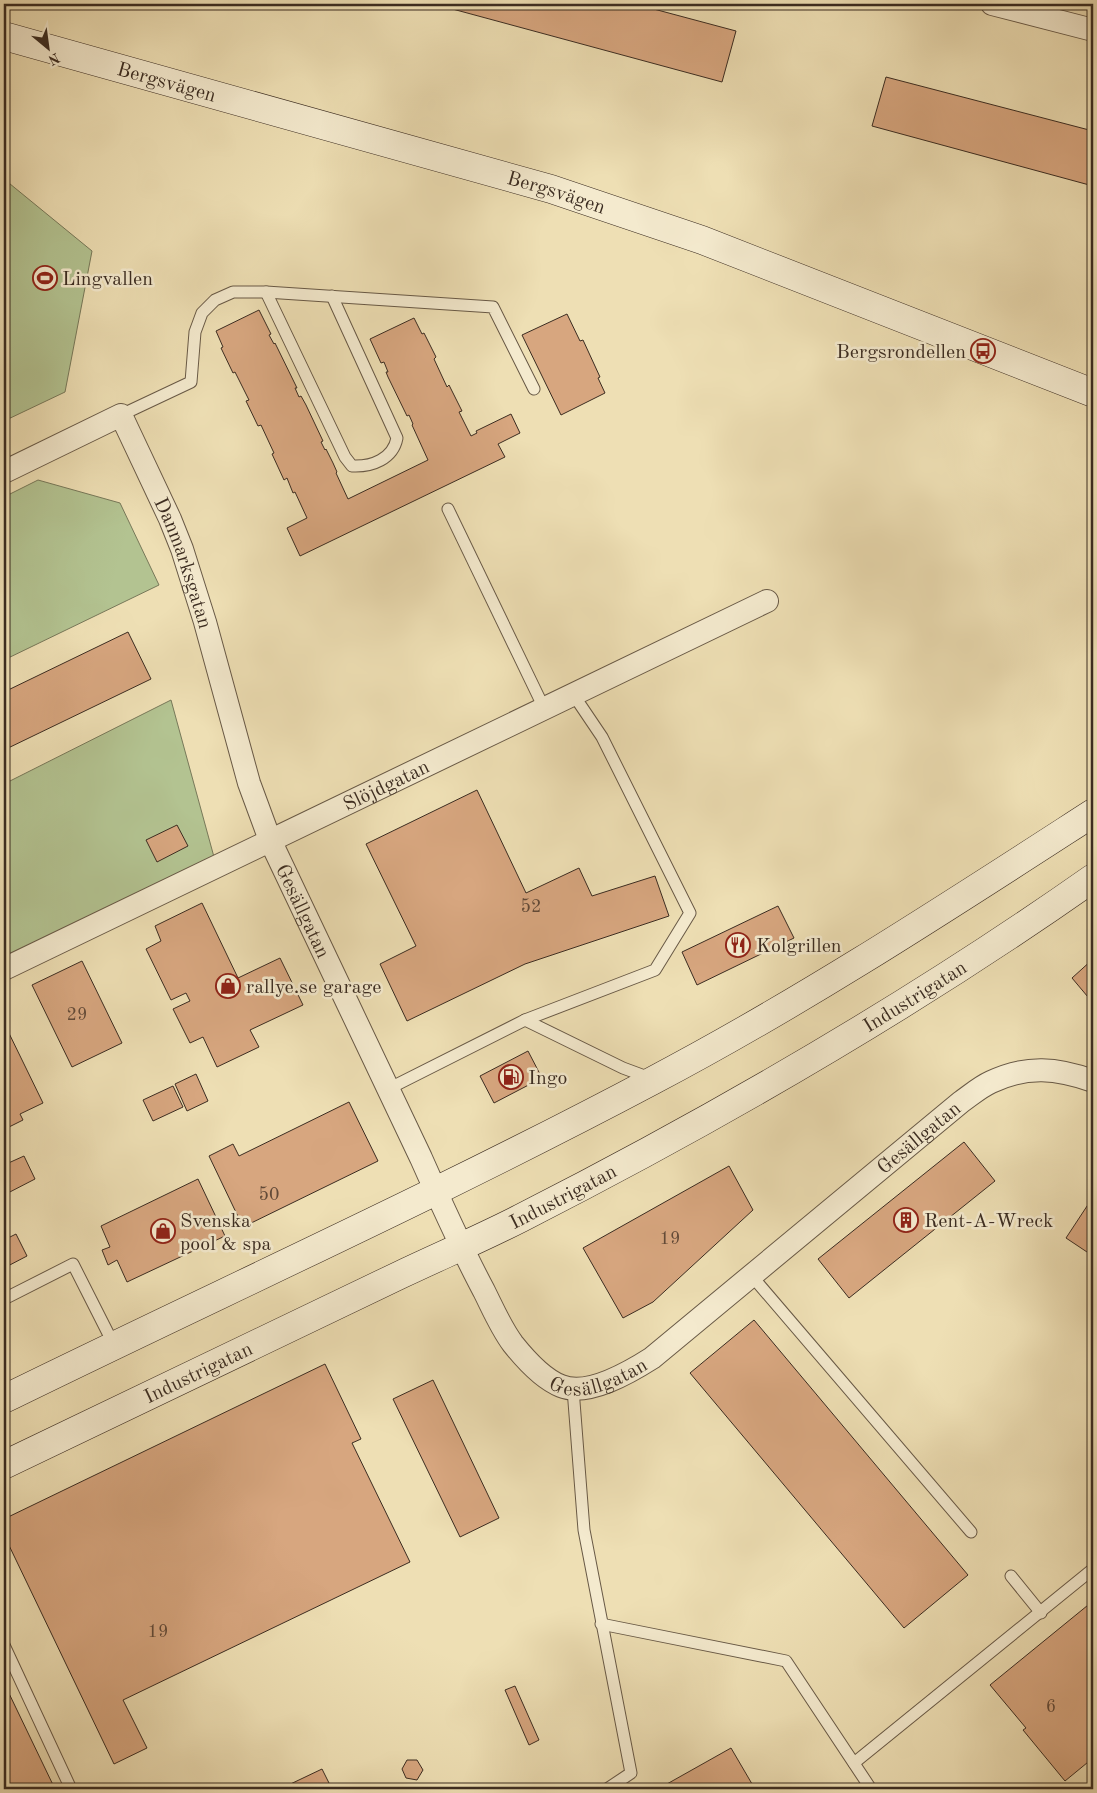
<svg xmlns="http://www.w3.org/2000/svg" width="1097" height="1793" viewBox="0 0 1097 1793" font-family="'Old Standard TT',serif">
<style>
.green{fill:#b3c391;stroke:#777859}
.building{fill:#d7a67f;stroke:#3b2c21}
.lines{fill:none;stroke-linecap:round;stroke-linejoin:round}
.lane-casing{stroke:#685946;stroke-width:13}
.street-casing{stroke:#685946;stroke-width:24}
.secondary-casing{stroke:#3b2c21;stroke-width:29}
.lane{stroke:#f4eace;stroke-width:11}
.street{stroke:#f4eace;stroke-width:22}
.secondary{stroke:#f4eace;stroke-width:28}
.labels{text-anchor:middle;stroke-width:5;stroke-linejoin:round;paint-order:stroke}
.number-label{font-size:18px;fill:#624a38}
.street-label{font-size:20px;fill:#3b2c21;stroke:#f4eace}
.poi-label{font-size:20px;fill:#3b2c21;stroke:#f4eace;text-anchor:start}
</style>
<rect width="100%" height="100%" fill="#eedfb4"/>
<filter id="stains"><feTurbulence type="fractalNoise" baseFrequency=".004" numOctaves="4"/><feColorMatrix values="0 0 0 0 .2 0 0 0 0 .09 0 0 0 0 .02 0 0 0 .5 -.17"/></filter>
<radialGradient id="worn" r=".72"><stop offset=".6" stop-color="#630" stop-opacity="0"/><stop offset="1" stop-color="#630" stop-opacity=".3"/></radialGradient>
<g class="green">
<polygon points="4,179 92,251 65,392 4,421"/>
<polygon points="38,480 120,503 159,585 4,660 4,497"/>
<polygon points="171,700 214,857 4,959 4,784"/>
</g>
<g class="building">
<polygon points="434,4 635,4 736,31 722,82"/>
<polygon points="886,77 1093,131 1093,186 872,126"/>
<polygon points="259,310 271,334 269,335 274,344 275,343 297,388 295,388 299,397 301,396 306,405 323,441 321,442 325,450 326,449 333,463 337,472 336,473 348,499 428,460 412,425 413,424 409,415 407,416 388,377 386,372 388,372 384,362 381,363 370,339 414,318 422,334 424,333 436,357 434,359 447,387 449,385 462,411 459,412 471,436 477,433 476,431 511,414 520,433 498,444 505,457 300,556 287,528 307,518 295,492 293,493 287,478 284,480 272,454 274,453 261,425 258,426 246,401 249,400 235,372 233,373 221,348 223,347 216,331"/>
<polygon points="567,314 580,341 583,340 600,377 598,378 605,393 561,415 522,335"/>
<polygon points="128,632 151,679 4,750 4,692"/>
<polygon points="477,790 526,893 579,868 592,896 655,876 669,916 525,964 407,1021 380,964 416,946 366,844"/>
<polygon points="177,825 188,846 157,862 146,840"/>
<polygon points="202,903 238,978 280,958 303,1005 250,1030 259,1047 217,1067 203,1037 190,1043 173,1009 190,1001 186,993 171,1000 146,949 161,941 155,926"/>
<polygon points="778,906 794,938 697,985 682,952"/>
<polygon points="1093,959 1093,1003 1072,978"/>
<polygon points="82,961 122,1043 72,1067 32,985"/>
<polygon points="4,1023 43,1103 20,1114 23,1120 7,1128 4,1122"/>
<polygon points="528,1051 542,1078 494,1103 480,1076"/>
<polygon points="196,1074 208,1101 187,1111 175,1084"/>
<polygon points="173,1086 183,1107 153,1121 143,1100"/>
<polygon points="349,1102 378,1161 243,1227 209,1156 233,1144 239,1156"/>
<polygon points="964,1142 995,1181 849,1298 818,1259"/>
<polygon points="24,1156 35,1179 4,1195 4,1165"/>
<polygon points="729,1166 753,1210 653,1302 623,1318 583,1248"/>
<polygon points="198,1179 225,1236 127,1282 117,1260 108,1265 102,1250 110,1247 101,1226"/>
<polygon points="1093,1197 1093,1256 1066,1238"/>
<polygon points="16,1234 27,1256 4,1268 4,1240"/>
<polygon points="754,1320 968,1575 904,1628 690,1373"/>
<polygon points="325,1364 361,1439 352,1443 410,1562 123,1700 147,1748 114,1764 4,1535 4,1519"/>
<polygon points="433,1380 499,1518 460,1537 393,1399"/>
<polygon points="1093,1601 1093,1758 1065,1781 1023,1730 1026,1728 990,1685"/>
<polygon points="4,1683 55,1789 4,1789"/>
<polygon points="515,1686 539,1740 529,1745 505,1690"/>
<polygon points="731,1748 755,1789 658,1789"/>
<polygon points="407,1760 417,1760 423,1770 417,1780 406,1778 402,1769"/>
<polygon points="322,1769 332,1789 280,1789"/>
</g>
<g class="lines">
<defs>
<g id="lane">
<path d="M266,292l79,165 7,9c20,1 41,-7 45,-28l-65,-142"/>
<polyline points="121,415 191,382 195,332 202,313 215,300 233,292 266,292 493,307 534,389"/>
<polyline points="448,509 544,708"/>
<polyline points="525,1020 623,1068 650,1078"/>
<polyline points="388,1089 525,1020 655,970 690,913 602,737 573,694"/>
<polyline points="751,1275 971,1532"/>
<polyline points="4,1299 73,1264 114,1345"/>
<polyline points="573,1389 584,1530 631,1773 607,1789"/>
<polyline points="1011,1576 1041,1613"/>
<polyline points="601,1624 786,1661 871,1789"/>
<polyline points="4,1645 71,1789"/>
<polyline points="854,1763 1093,1569"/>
</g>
<g id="street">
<polyline points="992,4 1093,30"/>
<path id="s1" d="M4,472l117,-57 49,104 12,30 23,73 44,161 21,57c50,106 101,212 151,318 20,45 40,90 63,133 9,18 17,37 29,53 12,15 30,35 48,42 27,11 69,-14 91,-28l309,-256c10,-7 19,-15 30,-20 36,-17 66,-14 102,-1"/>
<path id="s2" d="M4,969l763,-368"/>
</g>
<g id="secondary">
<path id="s3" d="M4,36l547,153 151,51 391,153"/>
<path d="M4,1399c216,-106 435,-205 648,-318 152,-80 297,-175 441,-268"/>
<path id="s4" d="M4,1465c133,-64 266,-127 398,-191 40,-19 80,-36 119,-56 198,-101 390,-212 572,-340"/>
</g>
</defs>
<use href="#lane" class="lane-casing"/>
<use href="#street" class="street-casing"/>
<use href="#secondary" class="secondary-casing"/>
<use href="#lane" class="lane"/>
<use href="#street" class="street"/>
<use href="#secondary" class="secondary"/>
</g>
<defs>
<symbol id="stadium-ring" viewBox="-11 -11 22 22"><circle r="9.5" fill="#f4eace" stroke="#8f2418" stroke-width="1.5"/><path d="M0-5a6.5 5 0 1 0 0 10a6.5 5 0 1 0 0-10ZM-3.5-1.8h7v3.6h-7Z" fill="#8f2418"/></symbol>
<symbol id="bus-ring" viewBox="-11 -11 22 22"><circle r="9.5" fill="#f4eace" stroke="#8f2418" stroke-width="1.5"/><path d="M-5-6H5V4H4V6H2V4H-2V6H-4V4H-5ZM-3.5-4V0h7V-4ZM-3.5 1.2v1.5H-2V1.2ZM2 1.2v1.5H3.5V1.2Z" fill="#8f2418"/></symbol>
<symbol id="restaurant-ring" viewBox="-11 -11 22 22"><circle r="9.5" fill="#f4eace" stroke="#8f2418" stroke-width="1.5"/><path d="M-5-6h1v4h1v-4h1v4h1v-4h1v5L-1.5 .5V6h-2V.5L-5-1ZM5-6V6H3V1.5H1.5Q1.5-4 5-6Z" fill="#8f2418"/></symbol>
<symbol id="shop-ring" viewBox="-11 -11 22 22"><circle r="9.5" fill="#f4eace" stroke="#8f2418" stroke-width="1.5"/><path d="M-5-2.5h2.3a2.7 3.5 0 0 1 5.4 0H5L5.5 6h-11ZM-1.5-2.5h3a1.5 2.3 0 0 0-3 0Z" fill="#8f2418"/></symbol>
<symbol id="fuel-ring" viewBox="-11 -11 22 22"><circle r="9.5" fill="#f4eace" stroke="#8f2418" stroke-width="1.5"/><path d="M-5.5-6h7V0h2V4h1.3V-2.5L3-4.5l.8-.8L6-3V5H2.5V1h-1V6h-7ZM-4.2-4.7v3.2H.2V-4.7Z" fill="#8f2418"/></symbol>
<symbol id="building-ring" viewBox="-11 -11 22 22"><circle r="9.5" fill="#f4eace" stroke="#8f2418" stroke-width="1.5"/><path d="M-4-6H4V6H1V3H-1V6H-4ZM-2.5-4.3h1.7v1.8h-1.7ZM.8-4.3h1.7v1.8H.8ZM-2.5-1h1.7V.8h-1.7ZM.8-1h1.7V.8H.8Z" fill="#8f2418"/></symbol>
</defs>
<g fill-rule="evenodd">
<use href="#stadium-ring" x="31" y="264" width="28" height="28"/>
<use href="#bus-ring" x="969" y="337" width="28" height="28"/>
<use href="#restaurant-ring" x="724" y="931" width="28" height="28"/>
<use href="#shop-ring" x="214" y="972" width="28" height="28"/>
<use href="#fuel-ring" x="497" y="1063" width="28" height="28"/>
<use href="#building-ring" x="892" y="1206" width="28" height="28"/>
<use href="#shop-ring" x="149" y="1217" width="28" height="28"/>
</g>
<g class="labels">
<g class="number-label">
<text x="531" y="912">52</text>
<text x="77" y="1020">29</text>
<text x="269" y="1200">50</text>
<text x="670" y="1244">19</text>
<text x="158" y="1637">19</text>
<text x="1051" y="1712">6</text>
</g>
<g class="street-label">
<text dy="7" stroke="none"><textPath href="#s3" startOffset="169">Bergsvägen</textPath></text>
<text dy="7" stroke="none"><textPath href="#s3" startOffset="574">Bergsvägen</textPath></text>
<text dy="7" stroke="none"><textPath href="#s1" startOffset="291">Danmarksgatan</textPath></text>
<text dy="7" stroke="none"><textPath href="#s2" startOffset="424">Slöjdgatan</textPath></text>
<text dy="7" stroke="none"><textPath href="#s1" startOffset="660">Gesällgatan</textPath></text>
<text dy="7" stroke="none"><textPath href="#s4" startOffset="1025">Industrigatan</textPath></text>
<text dy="7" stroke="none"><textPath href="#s1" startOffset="1650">Gesällgatan</textPath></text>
<text dy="7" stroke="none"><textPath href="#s4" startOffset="620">Industrigatan</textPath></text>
<text dy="7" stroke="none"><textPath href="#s1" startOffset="1245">Gesällgatan</textPath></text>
<text dy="7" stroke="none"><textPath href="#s4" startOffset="215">Industrigatan</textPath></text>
</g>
<g class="poi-label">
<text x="62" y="285">Lingvallen</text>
<text x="966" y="358" text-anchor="end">Bergsrondellen</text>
<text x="756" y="952">Kolgrillen</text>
<text x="246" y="993">rallye.se garage</text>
<text x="528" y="1084">Ingo</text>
<text x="180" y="1227">Svenska<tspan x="180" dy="23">pool &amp; spa</tspan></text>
<text x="924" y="1227">Rent-A-Wreck</text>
</g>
</g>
<rect width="1097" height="1793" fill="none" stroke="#eedfb4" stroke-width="20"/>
<rect x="5" y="5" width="1087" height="1783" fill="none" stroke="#3b2c21" stroke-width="2.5"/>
<rect x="10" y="10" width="1077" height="1773" fill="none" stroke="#3b2c21"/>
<g transform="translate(48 48) rotate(151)" stroke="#f4eace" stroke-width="4" paint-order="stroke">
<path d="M0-4L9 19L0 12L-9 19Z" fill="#3b2c21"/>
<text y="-8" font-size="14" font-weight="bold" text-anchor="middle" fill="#3b2c21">N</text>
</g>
<rect width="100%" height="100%" filter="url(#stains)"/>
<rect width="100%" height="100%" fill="url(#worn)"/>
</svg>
